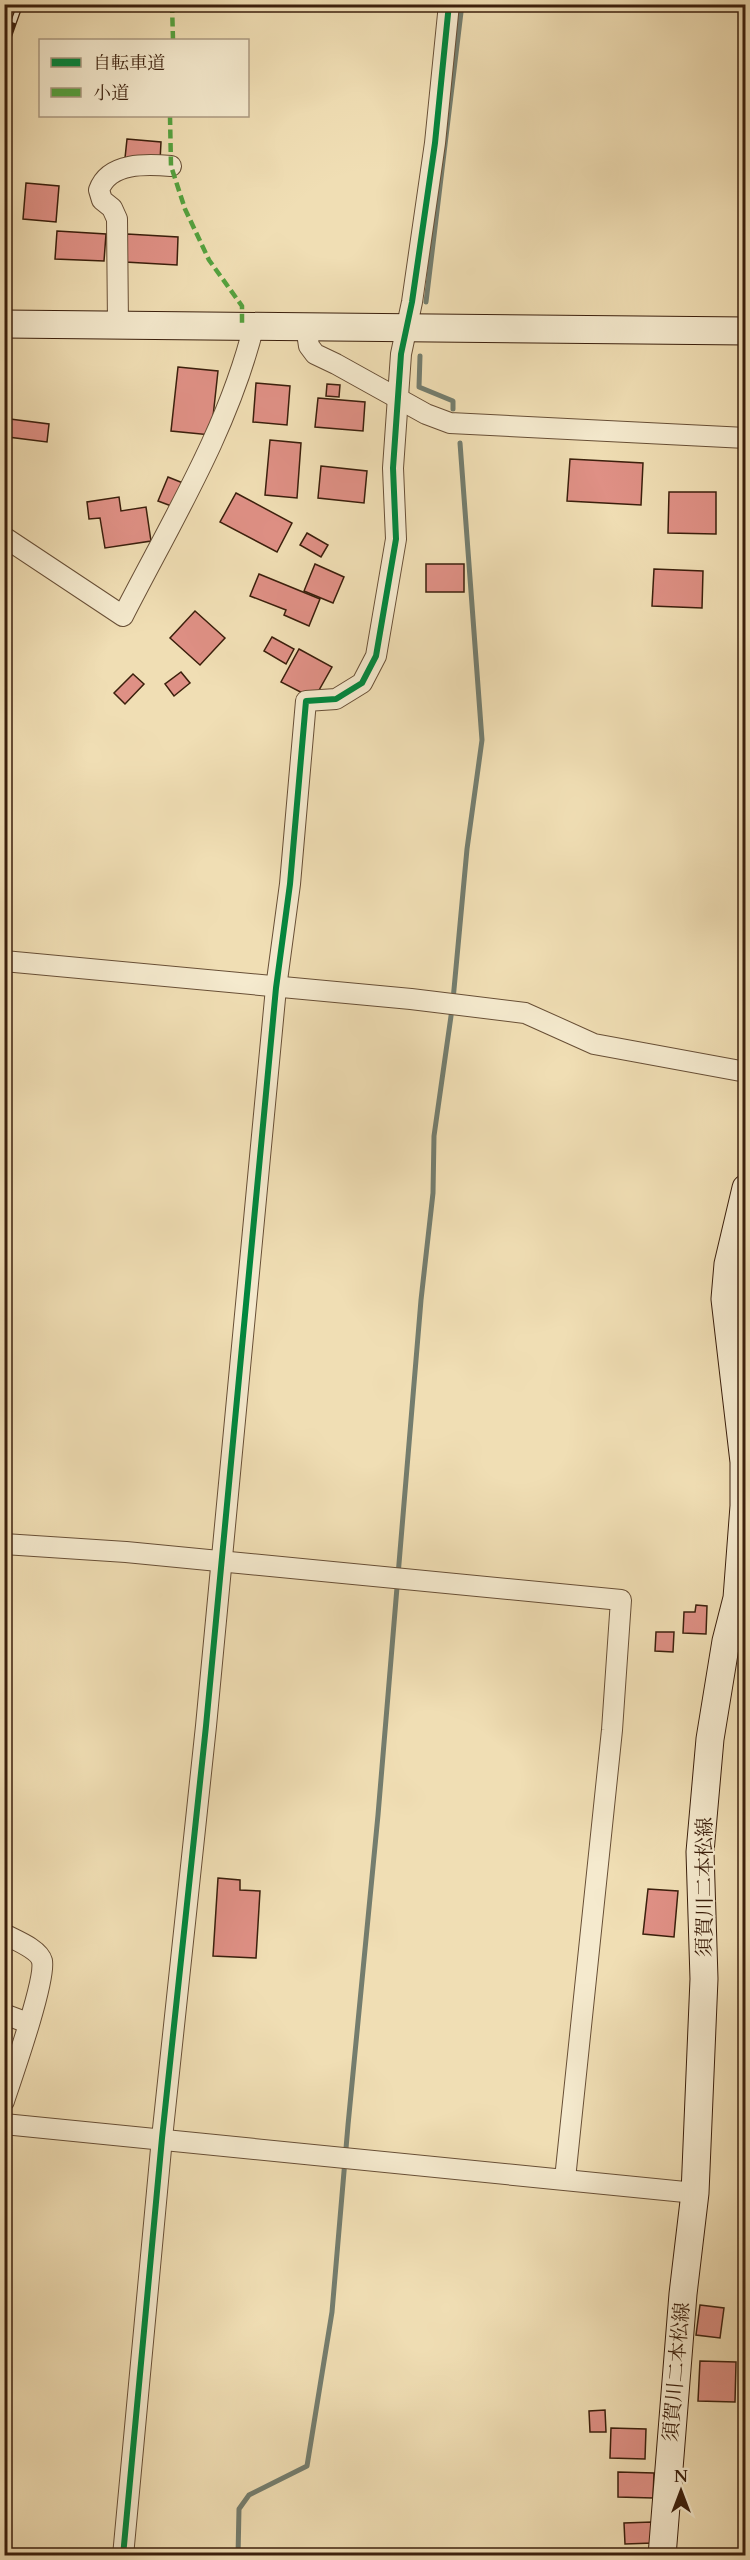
<svg xmlns="http://www.w3.org/2000/svg" width="750" height="2560" viewBox="0 0 750 2560" font-family="Cardo,'Noto Serif JP',serif">
<style>
.lines{fill:none;stroke-linecap:round;stroke-linejoin:round}
.stream{stroke:#747d6e;stroke-width:5}
.building{fill:#df9085;stroke:#3b1f0c;stroke-width:1.5}
.street-casing{stroke:#684f36;stroke-width:22}
.secondary-casing{stroke:#3b1f0c;stroke-width:29}
.street{stroke:#f5eace;stroke-width:20}
.secondary{stroke:#f5eace;stroke-width:27}
.rail-casing{stroke:#3b1f0c;stroke-width:7}
.rail{stroke:#f5eace;stroke-width:4.5;stroke-dasharray:14;stroke-linecap:butt}
.quiet{stroke:#54a23e;stroke-width:4.5;stroke-dasharray:9 4.5;stroke-linecap:butt}
.cycleway-casing{stroke:#f5eace;stroke-width:10}
.cycleway{stroke:#00873e;stroke-width:6}
.labels{text-anchor:middle;stroke-width:4.5;stroke-linejoin:round;paint-order:stroke}
.street-label{font-size:20px;fill:#3b1f0c;stroke:#f5eace}
</style>
<rect width="100%" height="100%" fill="#f0deb4"/>
<filter id="stains"><feTurbulence type="fractalNoise" baseFrequency=".00333" numOctaves="4"/><feColorMatrix values="0 0 0 0 .2 0 0 0 0 .09 0 0 0 0 .02 0 0 0 .5 -.17"/></filter>
<radialGradient id="worn" r=".72"><stop offset=".6" stop-color="#630" stop-opacity="0"/><stop offset="1" stop-color="#630" stop-opacity=".3"/></radialGradient>
<g class="lines">
<g class="stream">
<polyline points="426,302 462,4"/>
<polyline points="420,356 419,387 453,401 453,409"/>
<polyline points="453,1000 467,849 482,740 460,443"/>
<polyline points="238,2556 239,2509 249,2495 307,2466 332,2312 348,2125 378,1815 421,1300 433,1193 434,1136 452,1009"/>
</g>
</g>
<g class="building">
<polygon points="127,139 161,142 160,161 125,158"/>
<polygon points="26,183 59,186 56,222 23,219"/>
<polygon points="57,231 106,234 104,261 55,259"/>
<polygon points="127,234 178,237 177,265 125,262"/>
<polygon points="178,367 218,371 211,435 171,431"/>
<polygon points="256,383 290,386 287,425 253,422"/>
<polygon points="327,384 340,385 339,397 326,396"/>
<polygon points="318,398 365,402 363,431 315,427"/>
<polygon points="10,419 49,424 47,442 8,437"/>
<polygon points="270,440 301,443 297,498 265,495"/>
<polygon points="570,459 643,463 641,505 567,501"/>
<polygon points="321,466 367,471 364,503 318,498"/>
<polygon points="168,477 183,483 174,507 158,501"/>
<polygon points="669,492 716,492 716,534 668,533"/>
<polygon points="236,493 292,523 277,552 220,522"/>
<polygon points="119,497 121,511 146,507 151,541 105,548 100,518 89,519 87,502"/>
<polygon points="307,533 328,545 321,557 300,545"/>
<polygon points="315,564 344,577 333,603 304,591"/>
<rect x="426" y="564" width="38" height="28"/>
<polygon points="654,569 703,571 702,608 652,606"/>
<polygon points="259,574 320,599 309,626 284,615 286,610 250,596"/>
<polygon points="195,611 225,638 200,665 170,638"/>
<polygon points="272,637 294,649 286,664 264,651"/>
<polygon points="299,649 332,667 314,699 281,682"/>
<polygon points="181,672 190,683 174,696 165,684"/>
<polygon points="133,674 144,684 125,704 114,693"/>
<polygon points="696,1605 707,1606 706,1634 683,1633 684,1612 695,1612"/>
<polygon points="656,1632 674,1632 673,1652 655,1651"/>
<polygon points="743,1873 746,1873 746,1923 742,1922"/>
<polygon points="218,1878 240,1880 240,1890 260,1891 256,1958 213,1956"/>
<polygon points="648,1889 678,1891 674,1937 643,1934"/>
<polygon points="746,2133 746,2153 740,2152"/>
<polygon points="700,2305 724,2308 720,2338 696,2335"/>
<polygon points="700,2361 736,2362 735,2402 698,2401"/>
<polygon points="605,2410 606,2432 590,2432 589,2411"/>
<polygon points="611,2428 646,2429 645,2459 610,2458"/>
<polygon points="618,2472 654,2473 653,2498 618,2497"/>
<polygon points="652,2522 653,2543 625,2544 624,2523"/>
</g>
<g class="lines">
<defs>
<g id="street">
<path d="M118,325l-1,-106 -5,-11 -10,-8 -3,-10c10,-28 48,-26 72,-24"/>
<polyline points="306,326 309,346 315,354 336,364 426,414 450,423 746,438"/>
<path d="M4,537l119,79c48,-94 106,-188 131,-291"/>
<polyline points="4,961 411,999 525,1013 594,1044 746,1072"/>
<polyline points="4,1544 126,1552 621,1600 612,1730 565,2179"/>
<path d="M4,1934c11,6 35,15 38,27 4,19 -30,116 -38,140"/>
<polyline points="4,2014 28,2023"/>
<polyline points="4,2124 695,2193"/>
<polyline points="123,2556 162,2138 206,1726 276,988 290,884 306,701 336,699 362,683 376,656 396,539 393,468 401,354 412,302 435,143 449,4"/>
</g>
<g id="secondary">
<polyline points="4,324 746,331"/>
<polyline points="662,2556 683,2294 695,2193 704,1979 700,1852 710,1739 726,1641 737,1598 744,1506 744,1462 725,1299 728,1264 746,1188"/>
</g>
</defs>
<use href="#street" class="street-casing"/>
<use href="#secondary" class="secondary-casing"/>
<use href="#street" class="street"/>
<use href="#secondary" class="secondary"/>
<defs>
<g id="rail">
<polyline points="4,5 5,4"/>
<polyline points="4,49 20,4"/>
</g>
</defs>
<use href="#rail" class="rail-casing"/>
<use href="#rail" class="rail"/>
<g class="quiet">
<polyline points="172,4 173,40"/>
<polyline points="170,116 171,166 185,209 209,260 242,306 242,325"/>
</g>
<defs>
<polyline id="cycleway" points="123,2556 162,2138 206,1726 276,988 290,884 306,701 336,699 362,683 376,656 396,539 393,468 401,354 412,302 435,143 449,4"/>
</defs>
<use href="#cycleway" class="cycleway-casing"/>
<use href="#cycleway" class="cycleway"/>
</g>
<g class="labels">
<g class="street-label">
<text transform="translate(704 1887) rotate(-90)" y="7">須賀川二本松線</text>
<text transform="translate(676 2372) rotate(-85)" y="7">須賀川二本松線</text>
</g>
</g>
<rect width="750" height="2560" fill="none" stroke="#f0deb4" stroke-width="24"/>
<rect x="6" y="6" width="738" height="2548" fill="none" stroke="#3b1f0c" stroke-width="3"/>
<rect x="12" y="12" width="726" height="2536" fill="none" stroke="#3b1f0c" stroke-width="1.5"/>
<rect x="39" y="39" width="210" height="78" fill="#f5eace" stroke="#ab9980" stroke-width="1.5"/>
<rect x="51" y="58" width="30" height="9" fill="#00873e" stroke="#ab9980" stroke-width="1.5"/>
<text x="93" y="69" font-size="18" fill="#3b1f0c">自転車道</text>
<rect x="51" y="88" width="30" height="9" fill="#54a23e" stroke="#ab9980" stroke-width="1.5"/>
<text x="93" y="99" font-size="18" fill="#3b1f0c">小道</text>
<g transform="translate(681 2491)" stroke="#f5eace" stroke-width="4.5" paint-order="stroke">
<path d="M0-4.5L10 22L0 15L-10 22Z" fill="#3b1f0c"/>
<text y="-9" font-size="16" font-weight="bold" text-anchor="middle" fill="#3b1f0c">N</text>
</g>
<rect width="100%" height="100%" filter="url(#stains)"/>
<rect width="100%" height="100%" fill="url(#worn)"/>
</svg>
